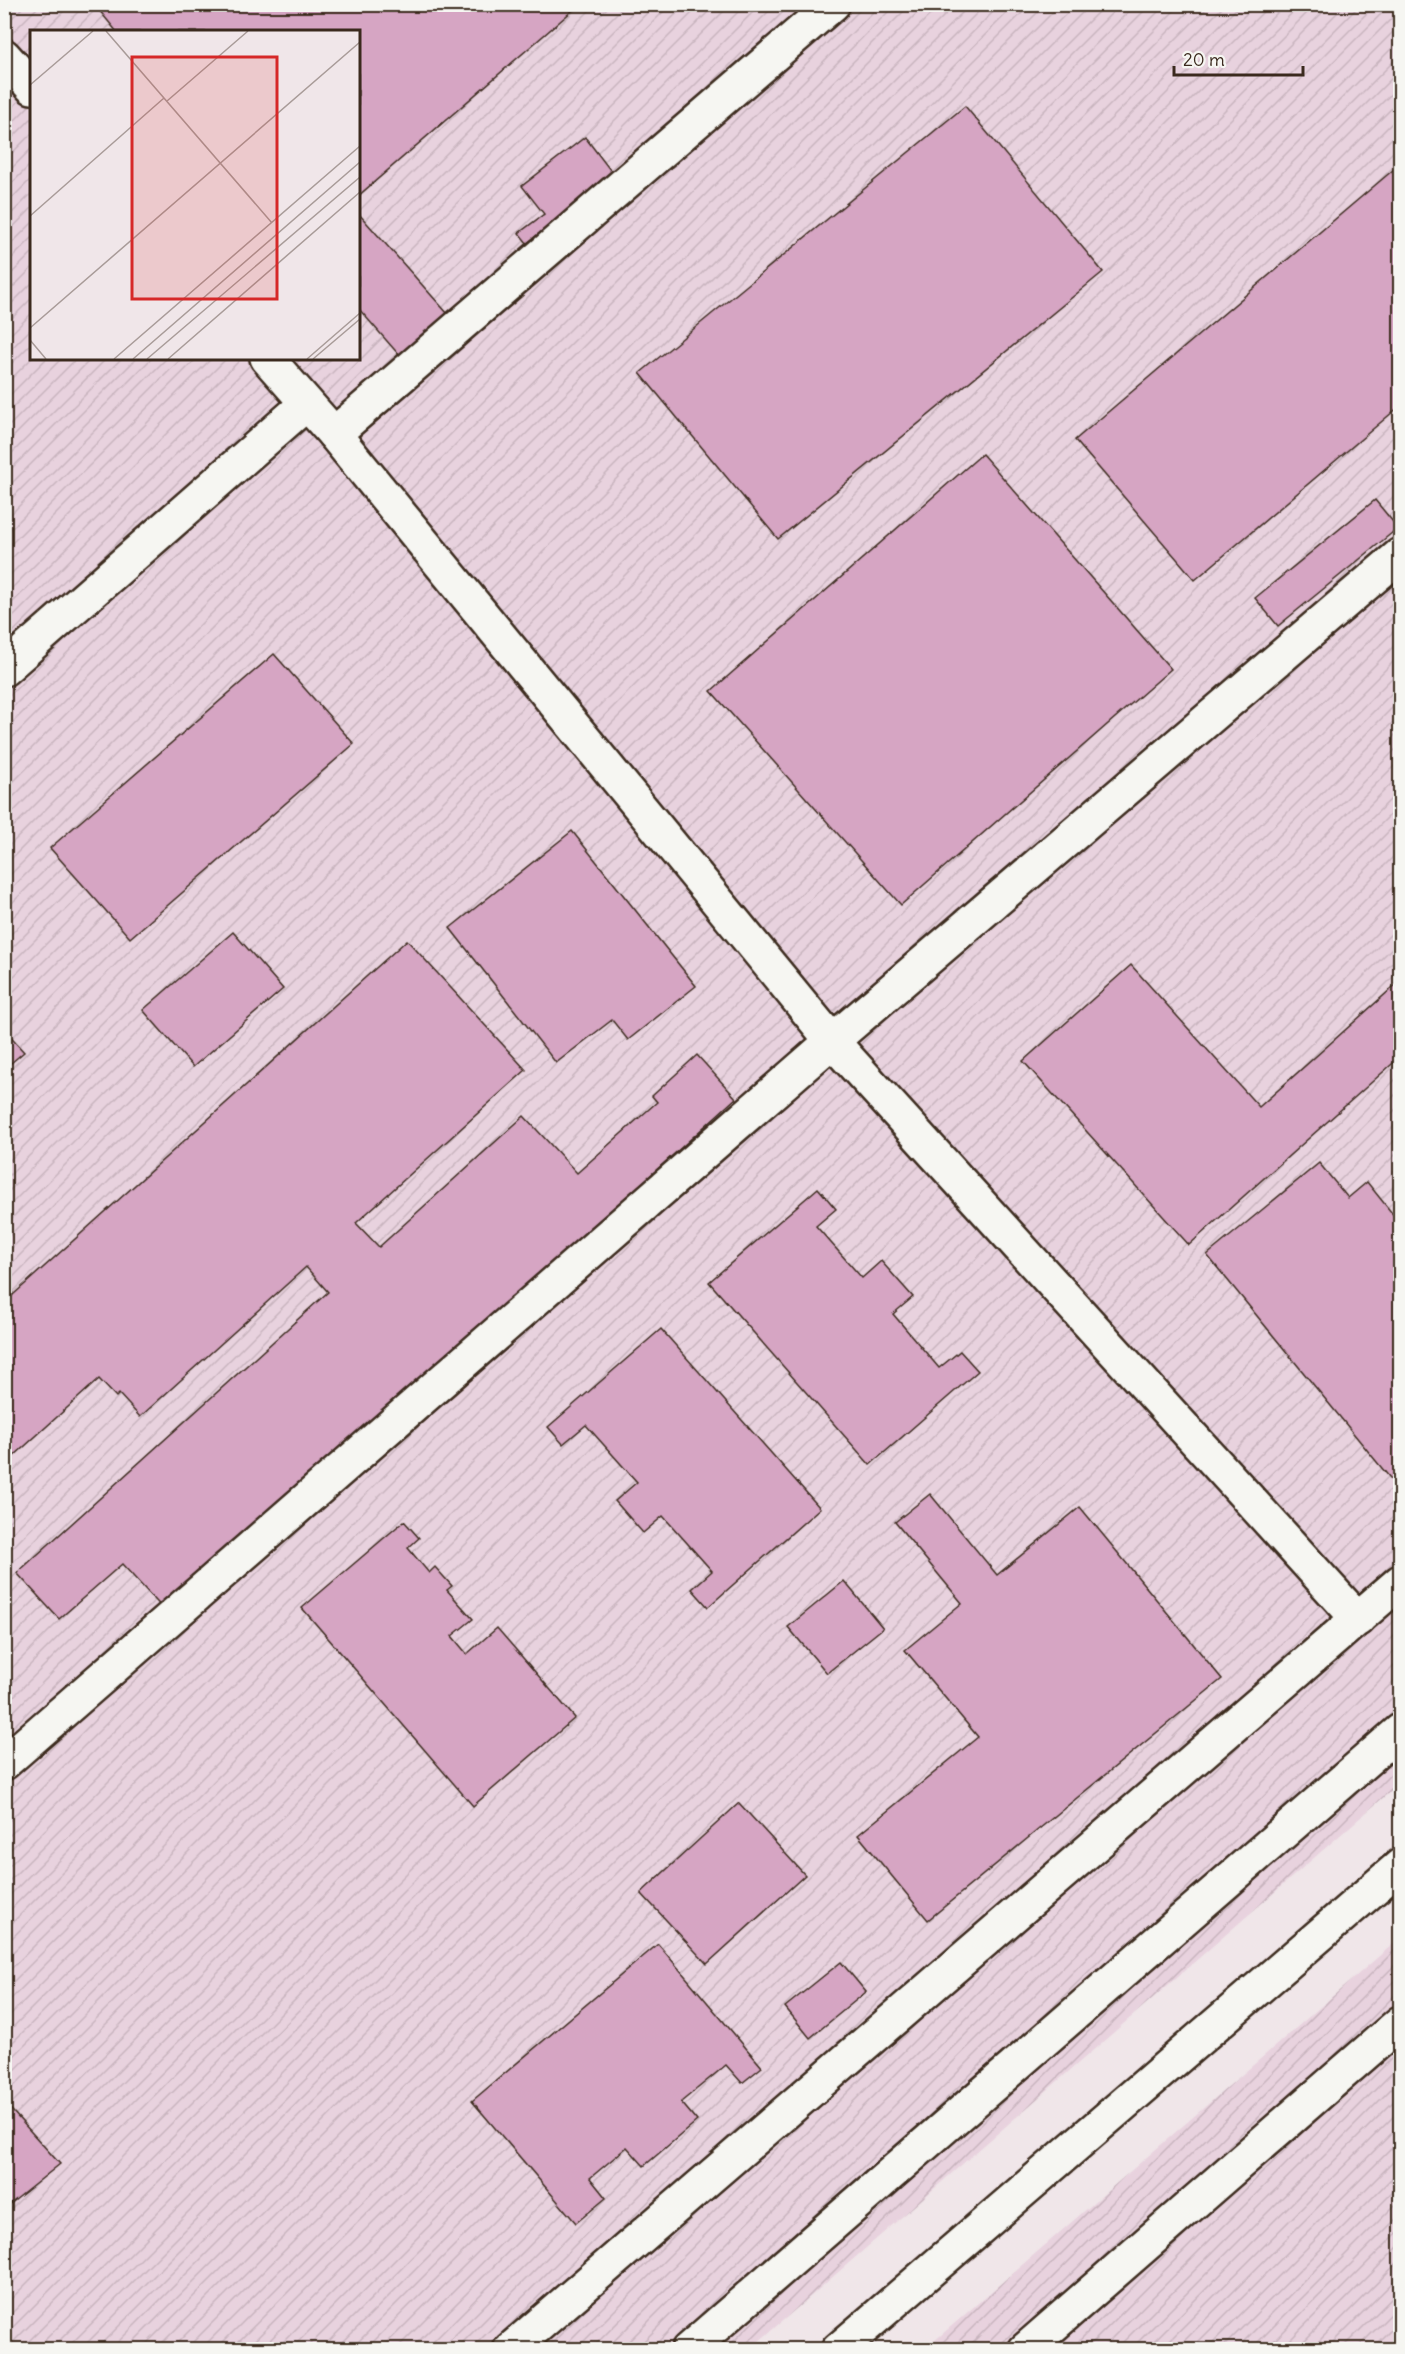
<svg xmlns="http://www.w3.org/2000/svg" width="1405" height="2354" viewBox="0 0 1405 2354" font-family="Delius,sans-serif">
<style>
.industrial{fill:url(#industrial-furrows);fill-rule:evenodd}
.building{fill:#d6a5c3;stroke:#3b2a1e;stroke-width:1.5}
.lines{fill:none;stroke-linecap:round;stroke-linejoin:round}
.minor-casing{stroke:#3b2a1e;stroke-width:38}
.minor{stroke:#f6f6f2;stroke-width:33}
.inset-road{fill:none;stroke:#a89b98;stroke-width:1.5}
.view{fill:#d62828;fill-opacity:0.15;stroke:#d62828;stroke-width:3}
.inset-edge{fill:none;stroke:#3b2a1e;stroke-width:3}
</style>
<defs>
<pattern id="industrial-furrows" width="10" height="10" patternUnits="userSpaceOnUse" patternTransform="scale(1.5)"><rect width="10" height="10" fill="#e8d2de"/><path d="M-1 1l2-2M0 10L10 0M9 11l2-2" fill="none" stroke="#c8b4be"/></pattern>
</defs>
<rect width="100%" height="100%" fill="#f0e6e9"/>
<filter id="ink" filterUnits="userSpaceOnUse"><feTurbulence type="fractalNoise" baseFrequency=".0167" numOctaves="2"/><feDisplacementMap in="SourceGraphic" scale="12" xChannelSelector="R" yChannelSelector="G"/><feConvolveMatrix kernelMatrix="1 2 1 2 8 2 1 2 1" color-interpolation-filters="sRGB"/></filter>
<g filter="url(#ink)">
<g class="industrial">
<path d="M5,5h1395v1778l-650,566 -745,1zM32,32h326v326h-326z"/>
<polygon points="1400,1938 1400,2349 925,2349"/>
</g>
<g class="building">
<polygon points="94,4 580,4 358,196 358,32 117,32"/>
<polygon points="965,106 1103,272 778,539 640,373"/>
<polygon points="585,137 614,175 527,243 519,233 544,214 522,186"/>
<polygon points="1400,164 1400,406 1195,580 1075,440"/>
<polygon points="358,213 448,314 400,356 358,308"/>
<polygon points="982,454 1171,669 901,905 711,691"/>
<polygon points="1375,500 1398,528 1278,626 1255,598"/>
<polygon points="274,654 354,744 130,938 50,848"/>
<polygon points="572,831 696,986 628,1040 612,1020 556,1063 450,928"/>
<polygon points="233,932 283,989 193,1067 143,1010"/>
<polygon points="407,940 526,1070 356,1223 379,1247 524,1116 577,1173 657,1102 652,1096 697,1055 736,1098 167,1613 122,1564 59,1619 17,1573 328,1292 306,1267 140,1417 119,1394 116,1397 99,1379 4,1465 4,1303"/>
<polygon points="1131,965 1259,1107 1400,981 1400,1057 1189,1245 1023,1061"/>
<polygon points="4,1030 24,1052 4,1069"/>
<polygon points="1319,1163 1348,1198 1367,1182 1400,1223 1399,1489 1207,1255"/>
<polygon points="818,1188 836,1209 816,1226 862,1278 881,1261 913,1297 893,1314 939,1368 960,1351 978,1371 870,1465 709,1282"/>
<polygon points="661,1329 820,1508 708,1607 692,1589 712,1571 663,1516 643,1533 615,1501 637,1482 586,1425 563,1444 548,1427"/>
<polygon points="930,1494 997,1575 1080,1507 1222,1679 928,1920 858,1835 978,1737 905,1650 962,1603 895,1522"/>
<polygon points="404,1521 419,1538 408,1548 429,1573 435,1567 452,1586 447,1590 473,1619 452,1636 467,1654 497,1628 575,1718 473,1806 302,1608"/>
<polygon points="844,1581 883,1628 827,1673 788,1627"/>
<polygon points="739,1803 805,1875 707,1964 641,1893"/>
<polygon points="658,1944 762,2067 742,2083 726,2065 681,2102 697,2121 644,2166 627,2147 590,2178 606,2198 576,2223 472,2101"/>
<polygon points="841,1962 866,1992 810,2038 785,2007"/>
<polygon points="4,2102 60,2164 4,2209"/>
</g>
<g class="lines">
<defs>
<g id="minor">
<polyline points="4,56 32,87"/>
<polyline points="267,358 334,434 832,1041 1358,1619"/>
<polyline points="334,434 833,4"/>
<polyline points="4,669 306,404"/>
<polyline points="4,1763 832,1041 1400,555"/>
<polyline points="510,2350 1400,1582"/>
<polyline points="688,2350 1400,1731"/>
<polyline points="838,2350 1400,1866"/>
<polyline points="1025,2350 1400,2023"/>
</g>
</defs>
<use href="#minor" class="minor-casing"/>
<use href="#minor" class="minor"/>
</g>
</g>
<g transform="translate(30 30)">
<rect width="330" height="330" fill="#f0e6e9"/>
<path class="inset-road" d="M76,1l166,192M0,55l63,-54M137,71l81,-70M0,186l134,-118M0,298l330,-286M0,310l16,19M84,329l246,-213M103,329l227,-197M117,329l213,-182M138,329l192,-167M277,329l53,-46M283,329l47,-40"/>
<path class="view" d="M102,27h145v242h-145z"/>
<rect width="330" height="330" class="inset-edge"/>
</g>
<rect width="1405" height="2354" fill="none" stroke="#f6f6f2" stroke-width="24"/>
<rect x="12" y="12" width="1381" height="2330" fill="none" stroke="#3b2a1e" stroke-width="2" filter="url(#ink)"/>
<path d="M1174 66v9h129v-9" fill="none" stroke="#3b2a1e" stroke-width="3"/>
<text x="1183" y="66" font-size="18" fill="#3b2a1e" stroke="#f6f6f2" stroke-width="4.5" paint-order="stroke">20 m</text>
</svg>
